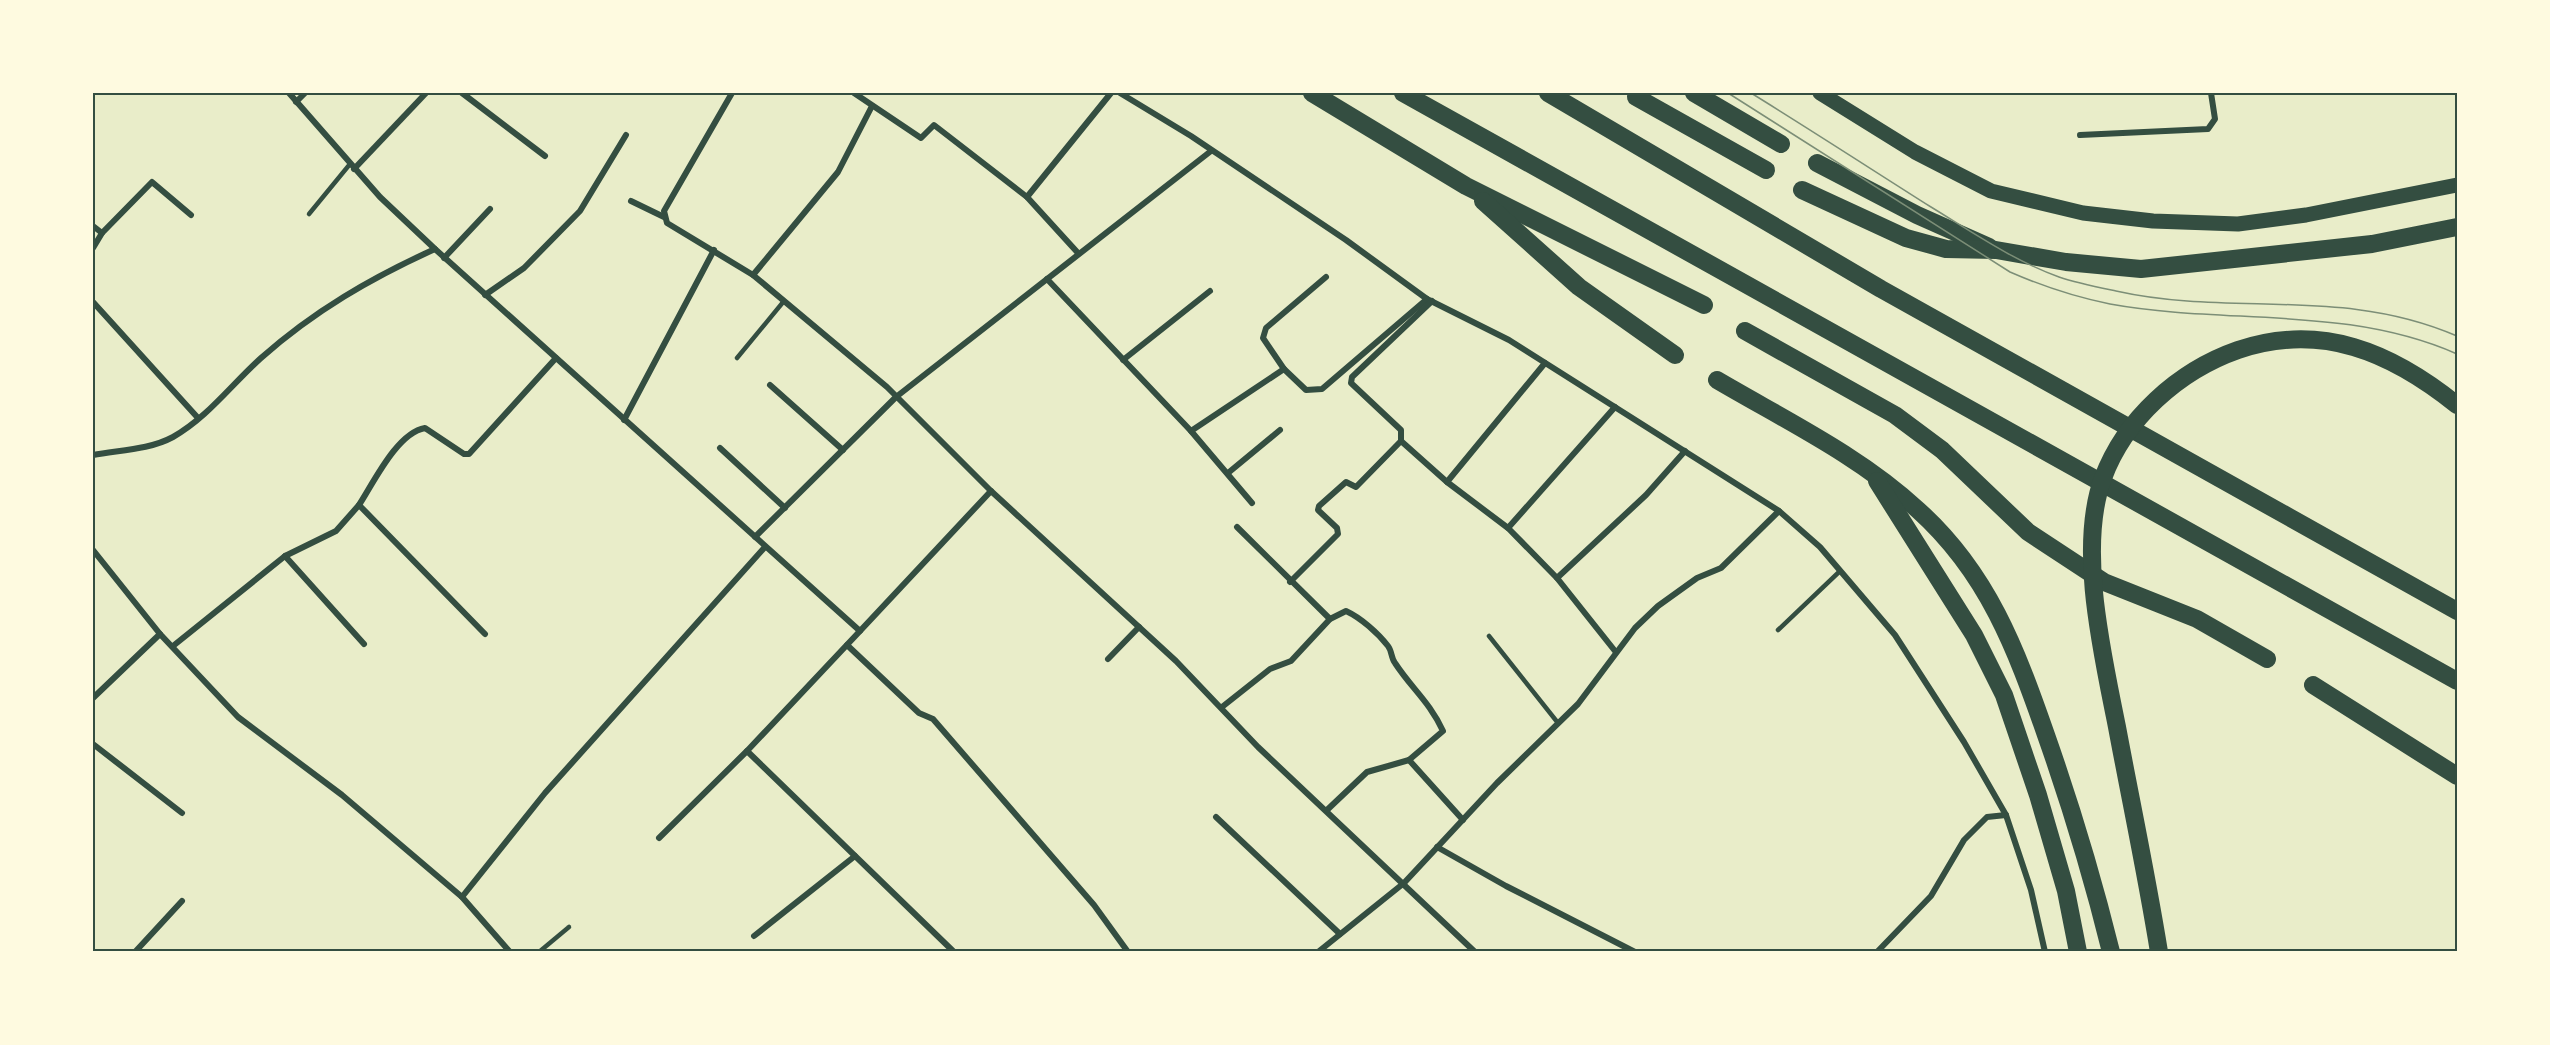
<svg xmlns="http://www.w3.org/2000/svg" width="2550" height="1045" viewBox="0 0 2550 1045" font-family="Raleway,sans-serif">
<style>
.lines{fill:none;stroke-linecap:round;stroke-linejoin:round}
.service{stroke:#344e41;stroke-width:4.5}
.minor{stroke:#344e41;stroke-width:6}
.primary{stroke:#344e41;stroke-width:15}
.motorway{stroke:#344e41;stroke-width:18}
.tram{stroke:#7c8e77;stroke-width:1.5}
.neatline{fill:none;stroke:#344e41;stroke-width:2}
</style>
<rect width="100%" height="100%" fill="#e9edc9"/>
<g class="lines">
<g class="service">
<polyline points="309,214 350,164"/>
<polyline points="737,358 784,301"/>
<polyline points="1778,630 1839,572"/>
<polyline points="1489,636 1558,723"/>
<polyline points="539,952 569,927"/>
</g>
<g class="minor">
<polyline points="289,93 380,197 435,249 860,631 991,491"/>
<polyline points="462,93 545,156"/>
<polyline points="732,93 664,211 667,223 753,275 887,387 991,491 1176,661 1258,747 1475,952"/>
<polyline points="854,93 921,138 934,125 1027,197 1078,253"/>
<polyline points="1120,93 1191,136 1346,240 1427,299 1509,340 1779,511 1820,547 1895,635 1964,742 2006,815 2031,890 2045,952"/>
<polyline points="296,102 305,93"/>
<polyline points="2080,135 2208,129 2215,119 2211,93"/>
<polyline points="354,169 426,93"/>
<polyline points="1027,197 1111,93"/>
<polyline points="631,201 664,217"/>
<polyline points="93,226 102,233 93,248"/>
<polyline points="102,233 152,182 191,215"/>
<polyline points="444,258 490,209"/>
<polyline points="753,275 838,172 872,106"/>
<polyline points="1326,277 1266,328 1263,338 1284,369 1306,390 1322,389 1427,299"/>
<polyline points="1047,279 1191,431 1252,503"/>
<polyline points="485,295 524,268 580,211 626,135"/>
<polyline points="1432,301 1352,377 1351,383 1401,430 1401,441 1447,482 1508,528 1557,578 1646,495 1685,451"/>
<polyline points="93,302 198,418"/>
<polyline points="1123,360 1210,291"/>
<polyline points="770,385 843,450"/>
<polyline points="624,420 714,250"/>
<polyline points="1191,431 1284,369"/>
<polyline points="720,448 785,508"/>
<path d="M93,455c26,-5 56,-5 80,-18 34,-19 59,-53 88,-79 53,-47 110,-80 174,-109"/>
<polyline points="1228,473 1280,430"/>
<polyline points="1447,482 1545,363"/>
<path d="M359,505c15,-23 38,-72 66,-77l39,26h5l87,-96"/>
<polyline points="1237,527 1330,619"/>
<polyline points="1508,528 1615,407"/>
<polyline points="755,537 896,397 1211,151"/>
<polyline points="93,550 160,634 238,717 342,795 462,897 510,952"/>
<polyline points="285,556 364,644"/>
<polyline points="1557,578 1615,651"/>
<polyline points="1290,582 1338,534 1337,528 1318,510 1319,506 1346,482 1356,487 1401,441"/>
<polyline points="860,631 747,751 954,952"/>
<polyline points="847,645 919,713 933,719 1094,905 1128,952"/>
<polyline points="173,646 285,556 336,531 359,505 485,634"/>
<polyline points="1108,659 1139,627"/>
<polyline points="93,698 160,634"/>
<path d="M1222,707l48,-38 21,-8 39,-42 16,-8c15,7 32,22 42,35 4,5 3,12 7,17 17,26 34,38 48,68l-34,29 -42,12 -40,38"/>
<polyline points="93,744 182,813"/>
<polyline points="1409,760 1463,820"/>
<polyline points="1216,817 1340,934"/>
<polyline points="659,838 747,751"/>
<polyline points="1437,847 1506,886 1635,952"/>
<polyline points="462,897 545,793 765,547"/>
<polyline points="754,936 855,856"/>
<polyline points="135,952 182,901"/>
<polyline points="1318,952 1404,883 1497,783 1578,704 1635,628 1658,606 1697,578 1721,568 1779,511"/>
<polyline points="1877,952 1931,896 1964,840 1987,817 2006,815"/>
</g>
<polyline class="primary" points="1820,93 1915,152 1991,191 2083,213 2153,221 2238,224 2306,215 2457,185"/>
<g class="motorway">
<polyline points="1312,93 1466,186 1704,305"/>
<polyline points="1403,93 2457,681"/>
<polyline points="1548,93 1881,289 2457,611"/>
<polyline points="1694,93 1781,144"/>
<polyline points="1636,97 1766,170"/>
<polyline points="1817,163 1917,215 1989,247"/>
<polyline points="1802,190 1906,238 1946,249 1996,250 2066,262 2141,269 2372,244 2457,227"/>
<polyline points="1483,201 1579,287 1675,355"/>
<polyline points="1745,331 1895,415 1942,450 2028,532 2104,582 2197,619 2267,659"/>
<path d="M1717,380c68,40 143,76 201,130 70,63 98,139 128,225 25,71 47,144 65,217"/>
<polyline points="1877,481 1974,635 2004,695 2038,795 2066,891 2078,952"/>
<polyline points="2313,685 2457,776"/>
<path d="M2159,952c-12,-75 -28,-150 -42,-225 -14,-71 -40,-179 -14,-249 22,-59 75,-107 135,-128 83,-28 153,2 219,55"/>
</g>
<g class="tram">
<path d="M1728,93l282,179c32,14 65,25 100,32 116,21 236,1 347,50"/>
<path d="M1751,93c60,37 120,76 180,114 41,25 83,54 128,70 18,6 38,10 57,14 116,26 226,-5 341,45"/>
</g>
</g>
<rect width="2550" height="1045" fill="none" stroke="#fefae0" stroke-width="189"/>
<rect x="94" y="94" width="2362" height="856" class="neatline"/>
</svg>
